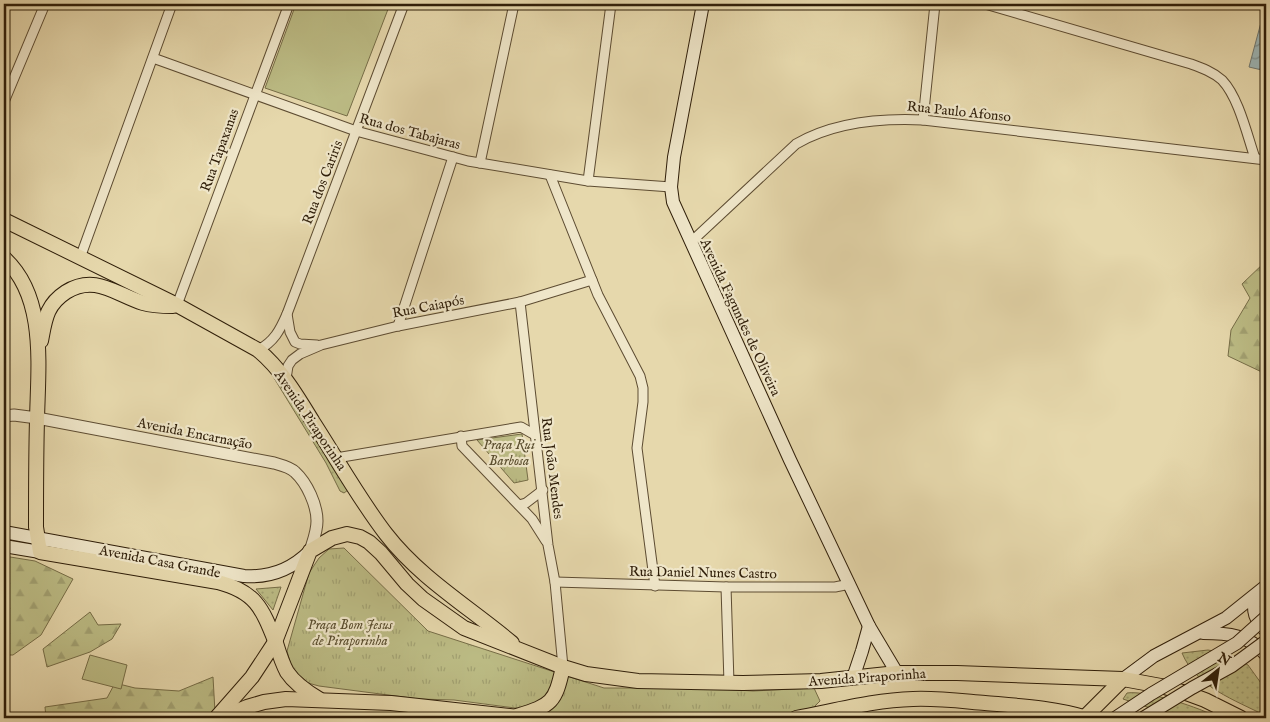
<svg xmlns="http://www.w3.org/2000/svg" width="1270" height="722" viewBox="0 0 1270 722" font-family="'IM FELL English',serif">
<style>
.grass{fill:url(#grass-dots);stroke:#766d47}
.forest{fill:url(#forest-firs);stroke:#766d47}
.park{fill:url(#park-tufts);stroke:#766d47}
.garden{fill:#bcbc85;stroke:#766d47}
.water{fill:url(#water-waves);stroke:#717971}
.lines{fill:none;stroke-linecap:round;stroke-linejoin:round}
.minor-casing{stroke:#5d4c32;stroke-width:11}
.tertiary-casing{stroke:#5d4c32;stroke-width:13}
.secondary-casing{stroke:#2f1e09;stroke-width:14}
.primary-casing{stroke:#2f1e09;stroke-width:16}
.minor{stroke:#efe6c9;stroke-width:9}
.tertiary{stroke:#efe6c9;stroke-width:11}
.secondary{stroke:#efe6c9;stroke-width:12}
.primary{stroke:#e6d8ac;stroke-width:14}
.secondary-bridge-casing{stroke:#2f1e09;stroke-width:14;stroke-linecap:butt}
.secondary-bridge{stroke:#efe6c9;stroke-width:12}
.labels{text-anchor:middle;stroke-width:4.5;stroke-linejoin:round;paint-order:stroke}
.street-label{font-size:14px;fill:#2f1e09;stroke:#efe6c9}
.park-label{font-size:14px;font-style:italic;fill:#594d2e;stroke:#efe6c9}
</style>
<defs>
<pattern id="grass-dots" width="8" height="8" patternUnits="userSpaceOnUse" patternTransform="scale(1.25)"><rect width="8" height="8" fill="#bcbc85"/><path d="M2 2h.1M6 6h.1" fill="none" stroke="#a2a172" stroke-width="1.8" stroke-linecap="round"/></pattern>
<pattern id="forest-firs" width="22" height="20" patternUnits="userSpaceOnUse" patternTransform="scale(1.25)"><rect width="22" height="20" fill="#bcbc85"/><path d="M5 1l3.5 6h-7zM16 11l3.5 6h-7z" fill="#a2a172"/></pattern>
<pattern id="park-tufts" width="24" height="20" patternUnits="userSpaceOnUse" patternTransform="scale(1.25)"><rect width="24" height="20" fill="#bcbc85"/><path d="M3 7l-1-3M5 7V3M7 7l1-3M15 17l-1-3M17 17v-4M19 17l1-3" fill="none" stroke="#a2a172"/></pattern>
<pattern id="water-waves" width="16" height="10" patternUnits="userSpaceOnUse" patternTransform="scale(1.25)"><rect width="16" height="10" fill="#9db6b6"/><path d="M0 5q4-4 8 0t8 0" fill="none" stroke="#809392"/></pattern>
</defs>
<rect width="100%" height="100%" fill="#e6d8ac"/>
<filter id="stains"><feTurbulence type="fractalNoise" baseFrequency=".004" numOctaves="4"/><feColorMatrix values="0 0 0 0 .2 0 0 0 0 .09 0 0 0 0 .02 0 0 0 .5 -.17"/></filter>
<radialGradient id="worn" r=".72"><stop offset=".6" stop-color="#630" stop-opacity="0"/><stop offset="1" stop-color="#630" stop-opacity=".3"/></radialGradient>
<g class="grass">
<polygon points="274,378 277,379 348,490 344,493 340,491 326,463"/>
<polygon points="281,587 273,610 256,589"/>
<path d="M1208,650l16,3 24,12 18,25v26c-31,-16 -70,-29 -84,-63z"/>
<path d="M1127,693c20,-3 74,15 92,25h-39l-57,-19z"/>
</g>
<g class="forest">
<polygon points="1266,261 1266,374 1228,356 1231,330 1250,298 1242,284"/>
<polygon points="4,556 35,561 73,579 41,635 13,655 4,655"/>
<polygon points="90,612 98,625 121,624 112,639 90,652 47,667 43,649"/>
<polygon points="213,677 215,712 208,718 46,718 45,707 107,698 115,683 135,688 179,691"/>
</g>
<g class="park">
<polygon points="522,434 528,480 514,483 477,440"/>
<polygon points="344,548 428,631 604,688 705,688 753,691 814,688 820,701 808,713 772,718 591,718 454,700 419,699 319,686 308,683 292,669 287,651 309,573 319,558 329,549"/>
</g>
<g class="garden">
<polygon points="296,4 390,4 347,116 265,88"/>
<polygon points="90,655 127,665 121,689 82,679"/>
</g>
<polygon class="water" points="1266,4 1266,71 1249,67"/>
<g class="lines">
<defs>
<g id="minor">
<path d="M985,4l206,60c11,4 22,8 31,16 17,18 25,55 33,78"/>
<polyline points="153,58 356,131 468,161 588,181 671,187"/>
<polyline points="4,102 45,4"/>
<polyline points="923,120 935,4"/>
<polyline points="480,163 514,4"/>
<polyline points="550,175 598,295 640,376 643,388 643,402 637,448 655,586"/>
<polyline points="588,181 611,4"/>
<path d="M691,242l105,-98c38,-22 83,-26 127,-24l343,40"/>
<polyline points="80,258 172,4"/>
<polyline points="520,302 548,545 555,582 563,667"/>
<polyline points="177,305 289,4"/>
<polyline points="287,314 290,332 295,342 300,344 317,345"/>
<polyline points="398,326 453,157"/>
<path d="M258,350c16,-8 22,-20 29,-36l117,-310"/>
<polyline points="286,379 288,366 292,360 300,354 321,345 398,326 520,302 592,280"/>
<polyline points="461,436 462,446 532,519 546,541"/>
<polyline points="336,458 521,427 535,435"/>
<polyline points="519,505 526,503 543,490"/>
<polyline points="555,582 726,587 835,587 850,584"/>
<polyline points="726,587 729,683"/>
</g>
<path id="tertiary" d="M4,416l10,-1 23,3 237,45c7,2 16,4 21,9 12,11 22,33 22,49 0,11 -4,20 -7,30"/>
<g id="secondary">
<polyline points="703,4 674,157 671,187 673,202 790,460 869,626 897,673"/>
<path d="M4,532l240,44c26,2 47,-6 66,-25"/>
<polyline points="4,546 40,552"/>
<path d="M1255,596c-3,16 0,24 11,35"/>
<path d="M1203,633c24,0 47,2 63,22"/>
<polyline points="853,678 862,651 869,626"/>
<polyline points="1123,679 1154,656 1226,618 1266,586"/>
</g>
<g id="primary">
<path d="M4,220l173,85 81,45c24,20 39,46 55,72 24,37 46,77 73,112 34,44 83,73 126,109"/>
<path d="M4,258c43,39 34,109 33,162 -1,36 -1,71 -1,107l4,25 178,30c38,10 44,26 58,61 3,10 6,20 11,29 8,12 20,20 32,27"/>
<path d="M41,341c4,-21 5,-36 25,-49 29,-18 49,2 77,11 10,3 20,3 30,3"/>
<path d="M517,716c35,-11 38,-13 46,-49"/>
<polyline points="216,718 252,677 275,642 310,551 332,538 347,534 360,537 369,542 381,553 407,584 423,599 464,628 563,667 586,674 638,681 743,683 821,681 897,673 957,673 1123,679 1161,686 1186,693 1205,700 1241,718"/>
<polyline points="222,718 247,707 264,702 286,699 391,703 527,718"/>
<path d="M796,718c38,-7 78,-18 117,-19 24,-1 48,2 72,4 34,3 70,5 102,15"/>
<polyline points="1084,718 1123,679"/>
</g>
</defs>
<use href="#minor" class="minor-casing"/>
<use href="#tertiary" class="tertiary-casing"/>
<use href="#secondary" class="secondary-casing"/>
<use href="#primary" class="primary-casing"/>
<use href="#minor" class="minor"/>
<use href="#tertiary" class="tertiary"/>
<use href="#secondary" class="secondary"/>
<use href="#primary" class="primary"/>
<defs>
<g id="secondary-bridge">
<polyline points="1115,718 1151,694 1237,643 1266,617"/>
<polyline points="1143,718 1192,688 1232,666 1266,641"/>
</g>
</defs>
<use href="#secondary-bridge" class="secondary-bridge-casing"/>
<use href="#secondary-bridge" class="secondary-bridge"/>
</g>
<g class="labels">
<g class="street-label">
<text transform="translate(959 111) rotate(6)" y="5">Rua Paulo Afonso</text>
<text transform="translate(410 131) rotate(15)" y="5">Rua dos Tabajaras</text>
<text transform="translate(219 150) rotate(-70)" y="5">Rua Tapaxanas</text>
<text transform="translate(322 182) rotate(-69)" y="5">Rua dos Cariris</text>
<text transform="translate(428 306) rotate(-11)" y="5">Rua Caiapós</text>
<text transform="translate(741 317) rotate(65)" y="5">Avenida Fagundes de Oliveira</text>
<text transform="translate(311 420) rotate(56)" y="5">Avenida Piraporinha</text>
<text transform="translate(195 433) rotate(11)" y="5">Avenida Encarnação</text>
<text transform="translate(553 468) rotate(83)" y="5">Rua João Mendes</text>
<text transform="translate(160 561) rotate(11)" y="5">Avenida Casa Grande</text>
<text transform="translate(703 572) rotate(1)" y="5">Rua Daniel Nunes Castro</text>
<text transform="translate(867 677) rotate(-4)" y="5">Avenida Piraporinha</text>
</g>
<g class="park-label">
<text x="509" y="449">Praça Rui<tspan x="509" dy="16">Barbosa</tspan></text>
<text x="350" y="629">Praça Bom Jesus<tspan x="350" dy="16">de Piraporinha</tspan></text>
</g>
</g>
<rect width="1270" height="722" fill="none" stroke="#e6d8ac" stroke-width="20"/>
<rect x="5" y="5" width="1260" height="712" fill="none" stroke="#2f1e09" stroke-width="2.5"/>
<rect x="10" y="10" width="1250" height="702" fill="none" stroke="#2f1e09"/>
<g transform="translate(1218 670) rotate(30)" stroke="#efe6c9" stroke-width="4" paint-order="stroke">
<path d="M0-4L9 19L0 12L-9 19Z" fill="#2f1e09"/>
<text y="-8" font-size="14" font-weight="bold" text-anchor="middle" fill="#2f1e09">N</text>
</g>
<rect width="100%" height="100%" filter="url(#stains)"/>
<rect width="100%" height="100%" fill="url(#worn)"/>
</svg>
